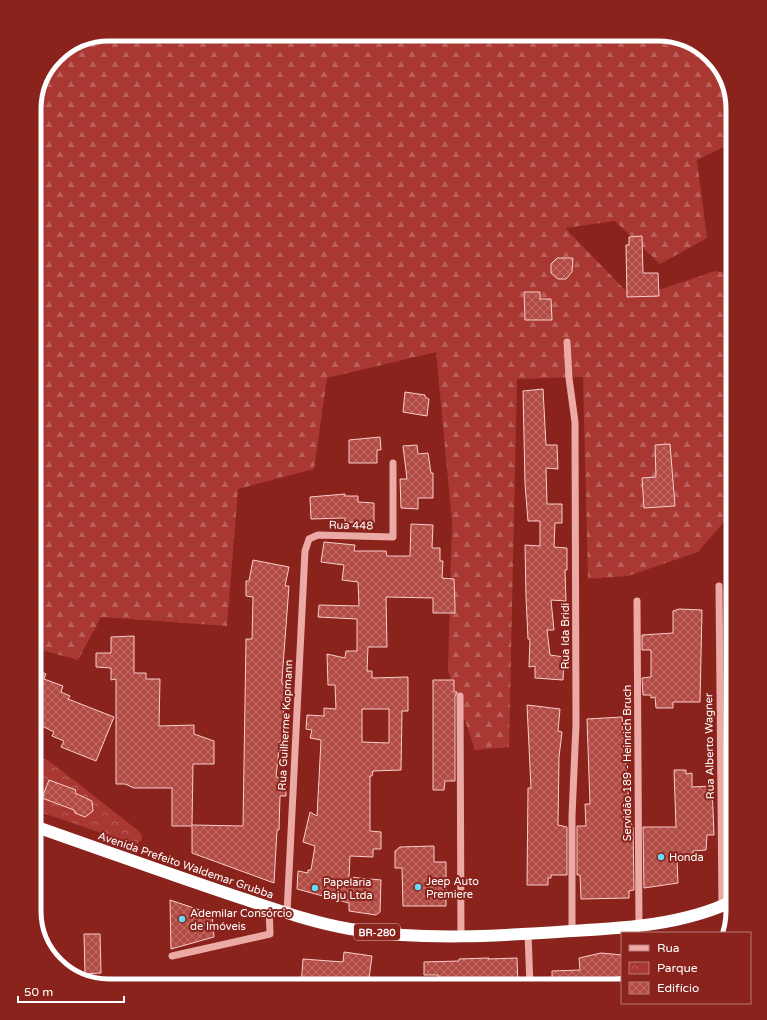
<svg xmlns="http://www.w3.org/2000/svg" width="767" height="1020" viewBox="0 0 767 1020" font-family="'Varela Round',sans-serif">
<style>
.forest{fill:url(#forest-firs)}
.park{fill:url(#park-crowns)}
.building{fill:url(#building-cross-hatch);stroke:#f9cecc;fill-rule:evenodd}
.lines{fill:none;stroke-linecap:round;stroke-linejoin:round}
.minor{stroke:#ecaaa6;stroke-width:7}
.highway{stroke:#fff;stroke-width:12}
.poi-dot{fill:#64dcfc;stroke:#89231c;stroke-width:1.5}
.labels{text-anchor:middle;stroke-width:4;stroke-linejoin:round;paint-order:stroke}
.shield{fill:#89231c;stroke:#dcbdbb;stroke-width:1}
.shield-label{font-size:10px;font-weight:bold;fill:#fff}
.street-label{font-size:11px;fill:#fff;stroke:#89231c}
.poi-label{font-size:11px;fill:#fff;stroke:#89231c;text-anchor:start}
.rim{fill:none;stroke:#fff;stroke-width:5}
</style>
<defs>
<pattern id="forest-firs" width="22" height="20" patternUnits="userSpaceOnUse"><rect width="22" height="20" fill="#a93832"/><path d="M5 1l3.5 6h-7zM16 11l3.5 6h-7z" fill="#ba605b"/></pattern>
<pattern id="park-crowns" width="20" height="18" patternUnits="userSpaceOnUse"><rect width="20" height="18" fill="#a93832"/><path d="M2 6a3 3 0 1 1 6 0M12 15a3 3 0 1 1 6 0" fill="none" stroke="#ba605b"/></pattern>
<pattern id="building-cross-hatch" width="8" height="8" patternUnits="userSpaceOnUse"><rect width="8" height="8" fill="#b24b44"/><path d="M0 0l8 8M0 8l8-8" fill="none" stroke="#c16f69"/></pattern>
</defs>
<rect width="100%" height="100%" fill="#89231c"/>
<polygon class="forest" points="110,34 662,34 695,44 720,68 733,110 733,156 726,146 697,160 707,238 660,264 615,221 565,228 627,292 656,291 715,271 733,274 733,467 729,516 698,552 628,576 588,579 583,377 517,379 509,747 475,750 448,671 452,521 436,352 327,378 314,469 238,489 227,626 101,617 78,660 34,648 34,104 42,76 60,53"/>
<polygon class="park" points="34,753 52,763 140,832 142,837 141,841 136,844 131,843 34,810"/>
<g class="building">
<polygon points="642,236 643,273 658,273 659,296 627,297 626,245 629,245 629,237"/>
<polygon points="557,258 573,258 572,272 566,279 558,279 551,273 551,264"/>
<polygon points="524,292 540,292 540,299 551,299 552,320 525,320"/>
<polygon points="543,389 546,445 557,445 558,469 546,468 547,504 562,504 562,523 555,523 554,547 567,548 567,570 565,570 566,601 551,600 554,630 547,630 550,655 564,657 563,680 535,678 535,666 529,667 530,639 528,639 526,597 525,545 540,546 540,521 528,521 525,484 523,391"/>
<polygon points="405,392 425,395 425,397 429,399 427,416 403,412"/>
<polygon points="380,437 381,450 377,450 377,463 349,463 349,440"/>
<polygon points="670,444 675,506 644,508 642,478 656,477 655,445"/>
<polygon points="417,445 418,454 428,453 431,473 433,473 433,498 418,498 418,509 401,508 400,479 407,479 403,446"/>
<polygon points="345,494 345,496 358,496 358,502 374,503 374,523 345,522 345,518 311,519 310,497"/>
<path d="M411,524l22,1 -1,23h8v13h3l-1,17 12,1 1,27v7h-22v-15l-47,-1 1,50h-19l-1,24h5v7l36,-1v34h-6l-1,59 -28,1 -1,5h-2v55l11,1v17h-8v8l-23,-1 -1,21 32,3 -1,32 -4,3 -27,-4v-8l-52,-14 1,-18 10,2v-3h3l4,-24 -12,-4 7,-30 7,4 4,-76 -11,-2 2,-8 -6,-1 1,-14 17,1v-8l12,1 -1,-24h-7l-1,-31 18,4 1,-7h11v-32l-39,-2 1,-12 40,1 -1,-24 -16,-2 2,-15 -23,-3 3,-20 31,3 -1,6h32l1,5h23zM362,709h27v34l-27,-1z"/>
<polygon points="253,560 289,567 285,586 289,586 282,679 282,684 285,684 282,741 280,741 276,777 286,779 286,796 280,796 279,830 277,830 274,883 192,853 192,826 172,826 172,788 134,788 125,784 116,784 116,679 111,680 111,668 96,667 96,653 111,653 111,637 134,636 134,673 146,673 146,679 160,679 159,726 194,725 194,734 214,741 214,764 193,764 192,825 243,826 246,639 252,639 253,597 246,596 246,581 249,581"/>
<polygon points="679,609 702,610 700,702 673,702 673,708 656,708 655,697 651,698 651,695 643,695 642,678 651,677 651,650 642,650 642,635 673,633 673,611"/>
<polygon points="34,669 46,674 44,679 63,686 61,692 70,696 68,699 114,717 96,761 61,747 64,741 52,736 54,732 34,722"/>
<polygon points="433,680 454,680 454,692 457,692 455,696 455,781 445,781 444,790 433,790"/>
<polygon points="527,705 560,709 558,731 562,732 559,757 558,825 567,827 567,875 551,875 551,878 548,878 548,885 527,885 528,788 531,788"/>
<polygon points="622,717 629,801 632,827 633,827 634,890 629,891 629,898 581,899 580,875 577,875 577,826 586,826 585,804 590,804 587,719"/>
<polygon points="674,770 686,770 686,774 692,773 692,787 712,786 714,835 707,835 706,850 693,851 693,860 677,860 678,883 644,888 643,827 676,827"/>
<polygon points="49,780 76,790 75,793 92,801 93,811 85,817 75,813 74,810 42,798"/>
<polygon points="434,846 434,862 446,862 446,906 403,906 402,868 395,868 395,851 400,847"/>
<polygon points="170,900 212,914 214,937 171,949"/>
<polygon points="84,934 100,934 101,973 85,974"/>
<polygon points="344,952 372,956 368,986 339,983 339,986 301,986 303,959 343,962"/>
<polygon points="601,953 622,955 622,976 583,986 552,986 552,971 580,970 579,958"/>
<polygon points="489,958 488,959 517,958 518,986 439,986 438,975 424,975 424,962 459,961 459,959"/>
</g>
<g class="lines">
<g class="minor">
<polyline points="567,342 569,378 575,422 576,725 572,816 572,931"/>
<polyline points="719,586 722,906"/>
<polyline points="637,601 639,926"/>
<polyline points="460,696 461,936"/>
<polyline points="287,913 305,551 309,539 318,535 393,537 393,463"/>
<polyline points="528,934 530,986"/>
<polyline points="172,956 270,934 269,907"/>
</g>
<path class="highway" d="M34,826c65,23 130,46 195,68 40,13 80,28 121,35 73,12 148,7 221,2 54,-3 112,-6 162,-30"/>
</g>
<g class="poi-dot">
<circle cx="661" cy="857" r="4"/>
<circle cx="418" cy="887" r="4"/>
<circle cx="315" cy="888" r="4"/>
<circle cx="182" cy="919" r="4"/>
</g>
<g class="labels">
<rect class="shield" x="354" y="924" width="46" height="16" rx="3"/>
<g class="shield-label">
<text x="377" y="936">BR-280</text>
</g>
<g class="street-label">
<text transform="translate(351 525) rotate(1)" y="4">Rua 448</text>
<text transform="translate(565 636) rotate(-90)" y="4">Rua Ida Bridi</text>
<text transform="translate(285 725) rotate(-87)" y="4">Rua Guilherme Kopmann</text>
<text transform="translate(709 746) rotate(-91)" y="4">Rua Alberto Wagner</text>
<text transform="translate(627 763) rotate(-90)" y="4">Servidão 189 - Heinrich Bruch</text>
<text transform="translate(186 865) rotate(19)" y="4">Avenida Prefeito Waldemar Grubba</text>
</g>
<g class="poi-label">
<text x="669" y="861">Honda</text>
<text x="426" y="885">Jeep Auto<tspan x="426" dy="13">Premiere</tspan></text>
<text x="323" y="886">Papelaria<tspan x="323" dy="13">Baju Ltda</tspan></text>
<text x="190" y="917">Ademilar Consórcio<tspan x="190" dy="13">de Imóveis</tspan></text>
</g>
</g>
<path d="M0 0H767V1020H0ZM109 41H658A68 68 0 0 1 726 109V911A68 68 0 0 1 658 979H109A68 68 0 0 1 41 911V109A68 68 0 0 1 109 41Z" fill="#89231c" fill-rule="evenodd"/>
<path class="rim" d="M109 41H658A68 68 0 0 1 726 109V911A68 68 0 0 1 658 979H109A68 68 0 0 1 41 911V109A68 68 0 0 1 109 41Z"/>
<rect x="621" y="932" width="130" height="72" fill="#89231c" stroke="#b87b77"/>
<rect x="629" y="945" width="20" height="6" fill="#ecaaa6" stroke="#b87b77"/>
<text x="657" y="952" font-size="12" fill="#ffffff">Rua</text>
<rect x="629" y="962" width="20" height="12" fill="url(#park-crowns)" stroke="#b87b77"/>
<text x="657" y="972" font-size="12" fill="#ffffff">Parque</text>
<rect x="629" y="982" width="20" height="12" fill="url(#building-cross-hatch)" stroke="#b87b77"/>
<text x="657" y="992" font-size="12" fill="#ffffff">Edifício</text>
<path d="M18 996v6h106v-6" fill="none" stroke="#ffffff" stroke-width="2"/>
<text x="24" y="996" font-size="12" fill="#ffffff" stroke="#89231c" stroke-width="3" paint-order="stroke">50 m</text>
</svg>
